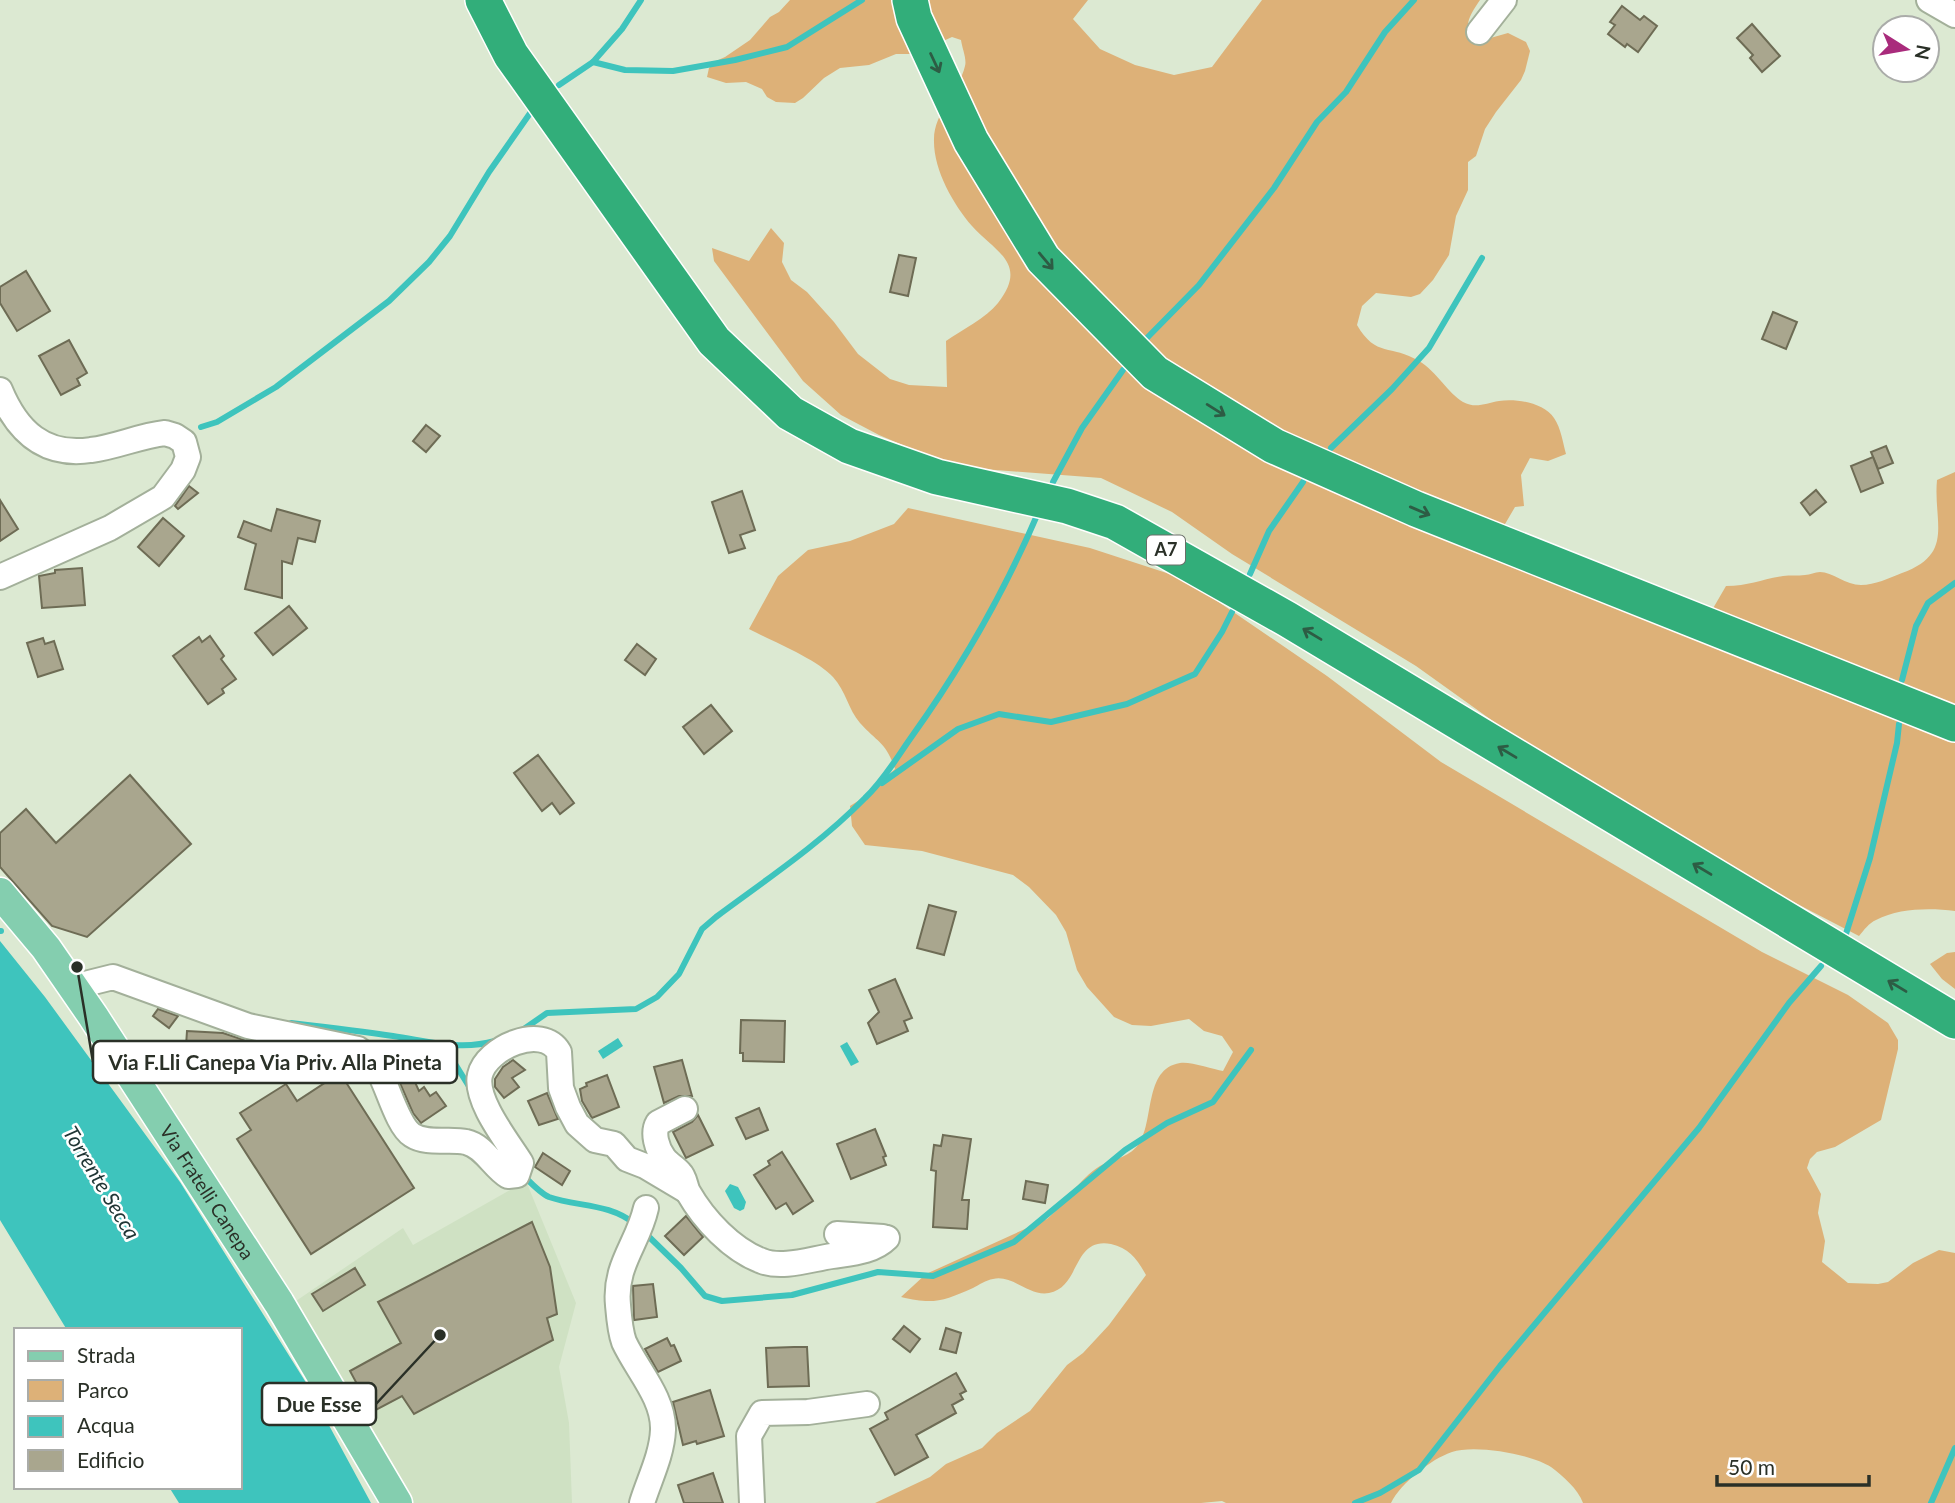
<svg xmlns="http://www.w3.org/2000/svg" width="1955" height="1503" viewBox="0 0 1955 1503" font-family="Lato,sans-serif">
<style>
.built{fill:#cfe1c3}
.green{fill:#ddb178}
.water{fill:#3ec4bd}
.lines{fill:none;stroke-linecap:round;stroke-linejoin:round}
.stream{stroke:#3ec4bd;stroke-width:6}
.building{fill:#a9a68e;stroke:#6e6c55;stroke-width:2}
.minor-casing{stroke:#a3b09a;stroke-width:28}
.major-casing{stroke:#fff;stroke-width:33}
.highway-casing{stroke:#fff;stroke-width:38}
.minor{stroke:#fff;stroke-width:24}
.major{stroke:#84ceaf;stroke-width:30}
.highway{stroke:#32ae7a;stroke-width:35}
.oneway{stroke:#2d5c44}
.labels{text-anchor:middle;stroke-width:5;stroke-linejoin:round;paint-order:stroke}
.shield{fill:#fff;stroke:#6a6e68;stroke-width:2}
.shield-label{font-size:18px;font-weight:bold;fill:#2a3027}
.street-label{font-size:19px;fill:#2a3027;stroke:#fff}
.water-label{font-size:21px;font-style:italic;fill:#203635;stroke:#fff}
.leader{fill:none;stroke:#2a3027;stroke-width:2.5}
.callout-dot{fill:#2a3027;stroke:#fff;stroke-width:2.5}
.callout{fill:#fff;stroke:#2a3027;stroke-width:2.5}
.callout-label{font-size:21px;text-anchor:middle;font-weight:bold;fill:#2a3027}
</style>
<rect width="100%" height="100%" fill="#dce9d2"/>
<polygon class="built" points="526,1181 576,1303 559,1367 569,1423 572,1503 411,1503 293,1303 403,1228 413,1245"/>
<g class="green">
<path d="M790,0h298l-15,19 27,30 35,16 39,10 38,-8 50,-67h218c-10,15 -21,30 0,41l28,-8 18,9 4,9 -5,20 -4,9 -25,32 -11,17 -9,27 -8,6v28l-12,26 -7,39 -16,25 -13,14 -9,3 -35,-4 -14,13 -5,19c19,33 34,19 62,36 17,10 30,33 44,41 13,7 23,1 36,-1 17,-3 45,2 55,17 7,10 9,25 12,36l-18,7 -18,-3 -9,17 3,31 -9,1 -17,29 203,93 25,-43c23,0 36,-7 57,-10 7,-1 15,0 22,-1 5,0 10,-3 15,-3 12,0 26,13 41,13 14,0 28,-7 41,-12 53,-19 31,-51 35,-93l18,-8v439c-25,-3 -56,-3 -79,9 -7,3 -12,10 -17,16l-141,-73 -175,-106 -127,-91 -184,-112 -60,-42 -71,-34 -131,-10 -44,-13 -47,-20 -38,-20 -38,-34 -89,-120 -2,-13 37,13 22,-33 13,15 -2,19 9,18 16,12 27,30 24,32 32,25 19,6 38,2 -1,-46c16,-11 40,-23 52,-38 31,-40 -3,-51 -26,-77 -19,-22 -39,-57 -38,-87 0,-26 25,-48 31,-73 2,-7 -3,-18 -4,-26l-9,-3 -37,17h-19l-27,11 -29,3 -16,10 -21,20 -8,5 -19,-1 -9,-5 -5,-8 -16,-7 -20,1 -19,-6 2,-9 7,-7 9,-4 25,-17 20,-23 9,-5z"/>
<path d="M908,508l182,40 95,31 142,97 114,86 321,190 86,43 40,28 10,17v9l-17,71 -46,27 -18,5 -7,7 -3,9 14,26 -3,19 7,28 -3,21 26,21 30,1 10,-2 25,-19 26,-13 16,3v250h-372c-5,-14 -20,-27 -32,-36 -19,-13 -77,-23 -99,-15 -21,7 -51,31 -61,51h-165l-4,-2 -21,2h-326l55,-26 16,-13 36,-16 15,-15 33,-22 37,-46 16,-12 26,-28 37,-50c-9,-16 -17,-27 -35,-31 -39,-7 -30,43 -62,49 -19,4 -37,-19 -56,-14 -7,1 -14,6 -20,9 -29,13 -40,17 -72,9l25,-23 121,-55c19,-16 32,-40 53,-53 13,-7 28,-8 38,-21 17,-23 5,-76 42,-82 9,-2 33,6 43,8l10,-19 -11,-16 -18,-5 -15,-12 -38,7 -19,-1 -18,-8 -27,-30 -10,-17 -11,-38 -10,-17 -27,-28 -16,-12 -91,-24 -57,-6 -13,-19 -2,-20 16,-10 29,-27c-9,-27 -17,-26 -35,-46 -12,-14 -14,-32 -27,-46 -16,-18 -61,-36 -84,-48l29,-53 30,-26 42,-9 44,-17z"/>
<polygon points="1955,952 1955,989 1942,979 1930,964 1947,953"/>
</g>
<g class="water">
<polygon points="0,941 45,997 180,1182 305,1381 371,1503 179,1503 169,1487 240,1487 240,1330 67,1330 0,1220"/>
<polygon points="618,1038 623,1046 603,1059 598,1051"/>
<polygon points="847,1042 859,1062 851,1066 840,1046"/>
<polygon points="730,1184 738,1187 746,1202 744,1209 740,1211 734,1208 725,1191"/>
</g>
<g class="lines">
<g class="stream">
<polyline points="593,62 625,70 673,71 735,60 787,47 862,0"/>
<polyline points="559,85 593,62 622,29 641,0"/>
<polyline points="1142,343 1199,285 1274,188 1317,122 1346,92 1385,32 1414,0"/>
<polyline points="201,427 217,422 276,387 389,301 429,262 450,236 489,172 533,109"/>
<polyline points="1331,448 1392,389 1429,348 1482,258"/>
<polyline points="1053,482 1082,428 1123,370"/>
<polyline points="1250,574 1269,531 1303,482"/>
<polyline points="1902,680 1916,626 1928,603 1955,583"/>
<polyline points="882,783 958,729 999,714 1051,722 1127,704 1195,674 1222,632 1232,612"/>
<polyline points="0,931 1,931"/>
<polyline points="1844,940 1870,858 1897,743 1899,724"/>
<path d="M291,1023c34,4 68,8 102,13 35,5 67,15 102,5"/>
<path d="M521,1031l26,-18 89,-4 21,-12 22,-23 23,-45 14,-12c51,-38 104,-73 149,-119 18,-17 31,-39 45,-59 51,-71 94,-146 128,-226"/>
<polyline points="444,1046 470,1088"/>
<path d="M523,1175c7,7 17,18 26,22 29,10 60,6 86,27"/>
<polyline points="643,1231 681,1268 705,1296 722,1301 792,1295 878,1272 933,1276 1014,1242 1125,1150 1167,1123 1213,1102 1251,1050"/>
<polyline points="1355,1503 1380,1493 1419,1470 1500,1366 1699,1128 1789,1003 1821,966"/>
<polyline points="1931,1503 1955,1448"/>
</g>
</g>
<g class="building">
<polygon points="1622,6 1640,20 1644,16 1657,26 1638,52 1627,44 1625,47 1608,34 1615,25 1610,22"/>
<polygon points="1752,24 1780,56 1762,72 1750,58 1753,55 1737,38"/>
<polygon points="899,255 916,258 908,296 890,292"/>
<polygon points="26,271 50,311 17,331 0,303 0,287"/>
<polygon points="1773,312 1797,322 1786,349 1762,339"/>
<polygon points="69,340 87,373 77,379 80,385 61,395 39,356"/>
<polygon points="426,425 440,436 426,452 413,441"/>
<polygon points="1886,446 1893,463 1878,469 1871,452"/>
<polygon points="1873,457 1883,483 1861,492 1851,466"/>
<polygon points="189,486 198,493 178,509 175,506"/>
<polygon points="1816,490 1826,502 1810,515 1801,503"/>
<polygon points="742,491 755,530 740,535 745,548 729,553 712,502"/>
<polygon points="0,500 18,529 0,541"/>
<polygon points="277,509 320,521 315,542 298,538 292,564 282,561 282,598 245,589 256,544 238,537 244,521 271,531"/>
<polygon points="163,518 184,536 159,566 138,547"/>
<polygon points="82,568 85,605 42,608 39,576 55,573 55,570"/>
<polygon points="289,606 307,628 273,655 255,633"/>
<polygon points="210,636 224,656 221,659 236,679 222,689 224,693 208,704 173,656 199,637 202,642"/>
<polygon points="43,638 45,644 54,641 63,669 38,677 27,643"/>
<polygon points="637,644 656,659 645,675 625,660"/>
<polygon points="711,705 732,731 704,754 683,727"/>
<polygon points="538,755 574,803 560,814 552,803 542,811 514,773"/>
<polygon points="130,775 191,844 87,937 52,926 0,867 0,833 26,809 56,843"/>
<polygon points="929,905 956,912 944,955 917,948"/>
<polygon points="895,979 912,1018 904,1021 908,1031 877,1044 868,1023 879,1012 869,990"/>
<polygon points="158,1009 178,1016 169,1028 153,1016"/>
<polygon points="741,1020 785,1021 784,1062 743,1061 743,1053 740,1053"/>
<polygon points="187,1031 223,1033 244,1040 252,1052 233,1064 221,1047 186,1046"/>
<polygon points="401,1052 419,1091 424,1087 430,1096 436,1092 446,1106 421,1123 413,1113 389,1058"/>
<polygon points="513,1060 525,1070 512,1078 519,1087 504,1098 495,1087 495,1079 503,1067"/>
<polygon points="682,1060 692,1096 679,1096 664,1103 654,1067"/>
<polygon points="340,1073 414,1188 311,1254 237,1139 251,1130 240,1113 286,1084 297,1101"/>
<polygon points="607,1075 619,1107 592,1118 582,1101 580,1089 587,1086 586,1083"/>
<polygon points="547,1093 558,1119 539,1125 528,1101"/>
<polygon points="759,1108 768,1130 746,1139 736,1118"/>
<polygon points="698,1115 713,1145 686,1158 673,1132 692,1122"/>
<polygon points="875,1129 886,1156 883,1157 886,1165 851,1179 837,1144"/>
<polygon points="943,1135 971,1139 962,1200 969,1200 967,1229 933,1227 936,1171 931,1170 934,1145 941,1146"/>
<polygon points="782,1152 813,1201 793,1214 786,1203 776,1209 754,1175 770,1165 768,1161"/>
<polygon points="543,1153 570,1171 562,1185 535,1167"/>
<polygon points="1026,1181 1048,1185 1045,1203 1023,1199"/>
<polygon points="686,1216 703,1237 684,1255 665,1236"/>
<polygon points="532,1222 550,1267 557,1314 547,1318 553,1340 414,1414 402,1396 372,1412 350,1371 401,1343 378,1302"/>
<polygon points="355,1268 365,1285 323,1311 312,1294"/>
<polygon points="653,1284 657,1317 634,1320 633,1286"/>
<polygon points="904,1326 920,1339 910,1352 893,1339"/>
<polygon points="946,1328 961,1333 956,1353 940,1349"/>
<polygon points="667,1338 671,1346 674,1345 681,1361 658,1372 645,1349"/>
<polygon points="794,1347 807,1347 809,1386 768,1387 766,1348"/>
<polygon points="956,1373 966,1391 960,1394 963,1399 952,1405 956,1413 916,1435 928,1457 895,1475 870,1429 888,1419 885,1413"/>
<polygon points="710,1390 724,1436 697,1444 696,1441 683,1445 673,1402"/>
<polygon points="713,1473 723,1503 684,1503 678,1485"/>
</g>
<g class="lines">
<defs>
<g id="minor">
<polyline points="1929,0 1955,15"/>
<polyline points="1479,32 1504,0"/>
<path d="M0,390c17,41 44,67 91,60 25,-3 48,-14 74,-17l10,3 9,6 4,15 -5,13 -20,27 -53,31 -110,49"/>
<path d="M73,987l40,-10 135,49 110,23c4,3 9,6 13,9 14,15 24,66 41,77 15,10 38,3 54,7 18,4 27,25 42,34l9,-1 4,-12c-13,-21 -47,-63 -41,-88 6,-27 62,-52 79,-23l2,36 7,19 9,17 18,16 19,4 13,15 18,7 42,25"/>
<path d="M685,1109l-27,14c-6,10 -1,26 6,35 4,6 11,9 16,15 5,5 5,13 8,19 16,28 44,58 74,69 20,8 49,-2 70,-5 19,-3 41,-4 55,-18"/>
<polyline points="837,1234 883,1237"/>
<path d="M642,1503c7,-23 20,-48 21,-73 1,-32 -26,-60 -39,-88 -4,-11 -5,-25 -6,-37 -4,-40 20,-61 28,-97"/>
<polyline points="752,1503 749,1436 762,1413 808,1412 867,1404"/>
</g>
<g id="major">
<path id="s1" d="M0,893l46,55 47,68 186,287 118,200"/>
</g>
<g id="highway">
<polyline points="483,0 511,55 714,341 790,413 849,446 937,477 1067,506 1115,522 1287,619 1955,1021"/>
<polyline points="910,0 914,18 971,141 1043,259 1155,373 1274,446 1416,509 1955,724"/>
</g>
</defs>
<use href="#minor" class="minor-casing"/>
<use href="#major" class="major-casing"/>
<use href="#highway" class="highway-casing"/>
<use href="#minor" class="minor"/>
<use href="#major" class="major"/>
<use href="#highway" class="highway"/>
</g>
<defs><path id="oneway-shaft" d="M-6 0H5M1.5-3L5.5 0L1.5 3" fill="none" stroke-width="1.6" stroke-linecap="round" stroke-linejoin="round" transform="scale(1.75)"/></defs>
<g class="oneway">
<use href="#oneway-shaft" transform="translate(935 63) rotate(65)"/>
<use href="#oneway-shaft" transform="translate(1046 261) rotate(50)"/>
<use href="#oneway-shaft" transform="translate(1216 410) rotate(32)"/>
<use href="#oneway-shaft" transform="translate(1420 511) rotate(23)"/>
<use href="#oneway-shaft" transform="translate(1312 634) rotate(-149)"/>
<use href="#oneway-shaft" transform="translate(1507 752) rotate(-149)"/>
<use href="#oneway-shaft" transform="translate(1702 869) rotate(-149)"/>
<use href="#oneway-shaft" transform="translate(1897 986) rotate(-149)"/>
</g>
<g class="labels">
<rect class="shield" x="1147" y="535.5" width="38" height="29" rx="5"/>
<g class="shield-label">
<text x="1166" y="556">A7</text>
</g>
<g class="street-label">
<text dy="7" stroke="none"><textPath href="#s1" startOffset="364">Via Fratelli Canepa</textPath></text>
</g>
<g class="water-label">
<text transform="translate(101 1183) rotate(59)" y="7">Torrente Secca</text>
</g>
</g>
<path class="leader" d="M77 967L93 1062M440 1335L376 1404"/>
<g class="callout-dot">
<circle cx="77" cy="967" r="7"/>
<circle cx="440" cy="1335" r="7"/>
</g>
<g class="callout">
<rect x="93" y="1041" width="364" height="42" rx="7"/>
<rect x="262" y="1383" width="114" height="42" rx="7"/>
</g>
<g class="callout-label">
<text x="275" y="1070">Via F.Lli Canepa Via Priv. Alla Pineta</text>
<text x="319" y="1412">Due Esse</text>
</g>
<rect x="14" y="1328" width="228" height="161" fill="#ffffff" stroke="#aaaca9" stroke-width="2"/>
<rect x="28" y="1351" width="35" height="10" fill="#84ceaf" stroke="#aaaca9" stroke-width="2"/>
<text x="77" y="1363" font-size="21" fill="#2a3027">Strada</text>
<rect x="28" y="1380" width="35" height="21" fill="#ddb178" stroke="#aaaca9" stroke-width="2"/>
<text x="77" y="1398" font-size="21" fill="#2a3027">Parco</text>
<rect x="28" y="1416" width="35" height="21" fill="#3ec4bd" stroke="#aaaca9" stroke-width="2"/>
<text x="77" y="1433" font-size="21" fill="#2a3027">Acqua</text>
<rect x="28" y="1450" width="35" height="21" fill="#a9a68e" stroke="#aaaca9" stroke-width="2"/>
<text x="77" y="1468" font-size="21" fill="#2a3027">Edificio</text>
<g transform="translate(1906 49) rotate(101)"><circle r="33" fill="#ffffff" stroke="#aaaca9" stroke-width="2"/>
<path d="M0-5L12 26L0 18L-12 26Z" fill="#a92b7c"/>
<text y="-10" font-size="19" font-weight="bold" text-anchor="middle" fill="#2a3027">N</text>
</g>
<path d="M1717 1475v10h152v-10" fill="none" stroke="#2a3027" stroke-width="3.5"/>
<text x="1728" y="1475" font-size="21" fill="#2a3027" stroke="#ffffff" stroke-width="5" paint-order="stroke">50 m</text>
</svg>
